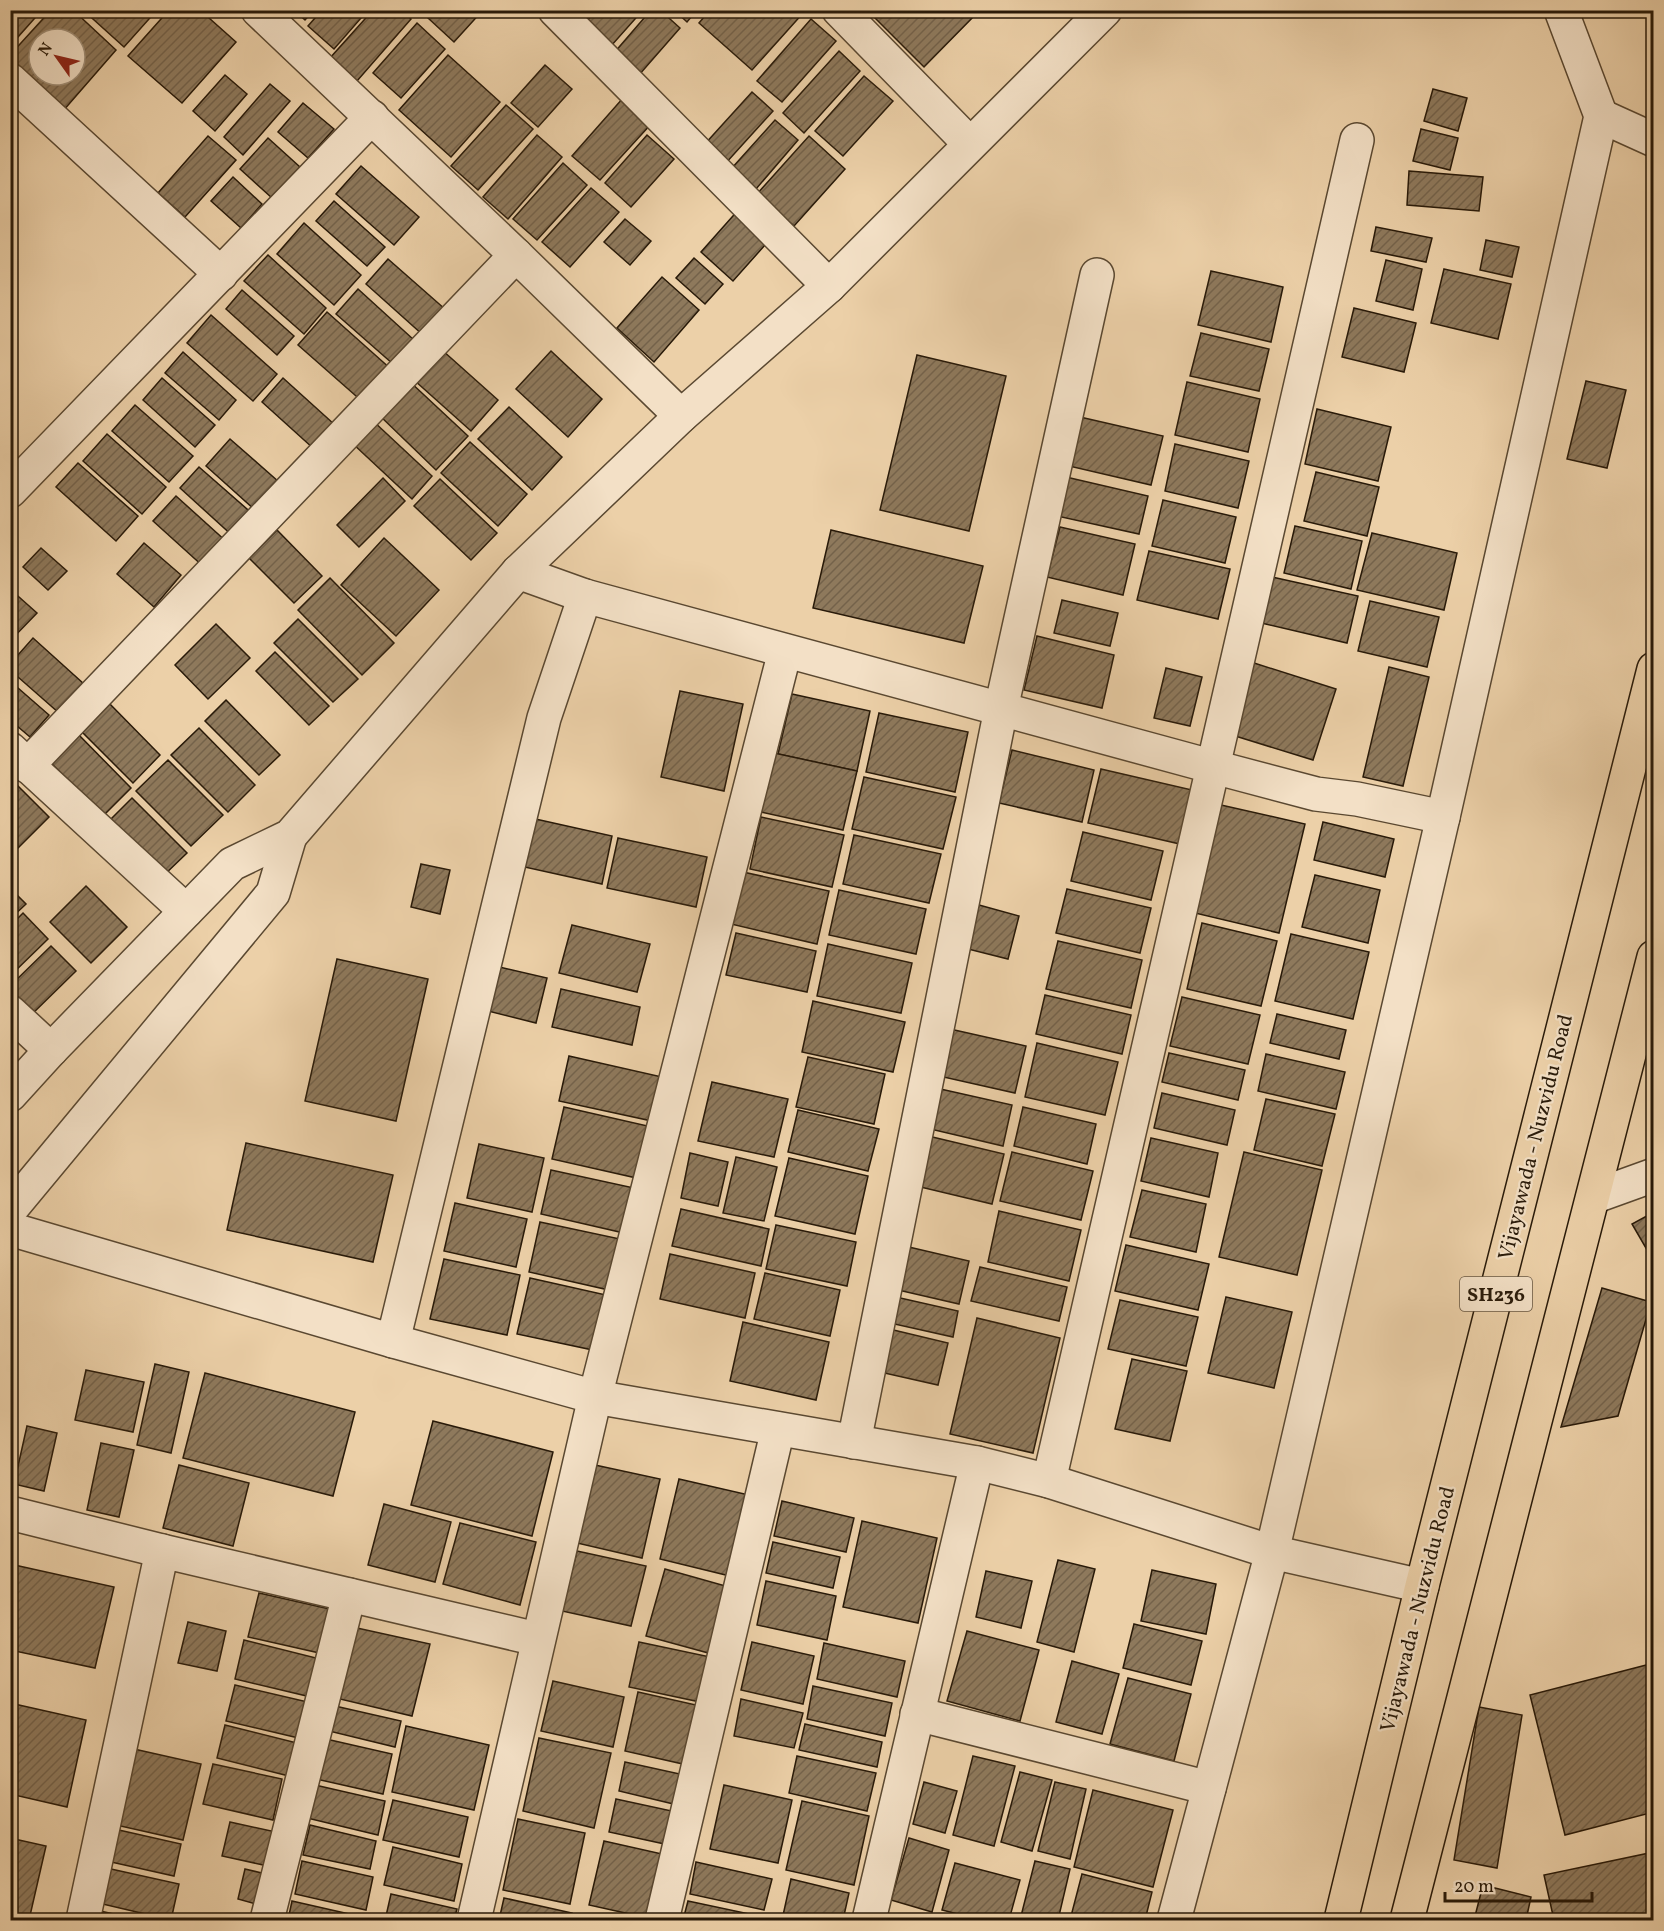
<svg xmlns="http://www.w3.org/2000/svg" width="1664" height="1931" viewBox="0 0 1664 1931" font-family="Vollkorn,serif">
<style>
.building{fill:url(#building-hatch);stroke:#291a09;stroke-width:1.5;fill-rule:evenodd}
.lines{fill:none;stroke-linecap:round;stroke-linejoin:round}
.street-casing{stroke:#5a4831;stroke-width:36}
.primary-casing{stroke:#291a09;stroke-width:36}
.street{stroke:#f3e0c6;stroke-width:33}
.primary{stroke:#ecd0a8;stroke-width:33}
.labels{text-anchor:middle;stroke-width:4.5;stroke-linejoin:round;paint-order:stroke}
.shield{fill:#f3e0c6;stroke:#665542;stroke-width:1.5}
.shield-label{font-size:20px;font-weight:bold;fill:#291a09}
.street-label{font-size:21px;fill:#291a09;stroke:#f3e0c6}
</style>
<defs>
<pattern id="building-hatch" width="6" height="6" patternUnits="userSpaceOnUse" patternTransform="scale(1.5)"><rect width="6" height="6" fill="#8e795c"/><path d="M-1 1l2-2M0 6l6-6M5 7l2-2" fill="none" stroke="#74624a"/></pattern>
</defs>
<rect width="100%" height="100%" fill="#ecd0a8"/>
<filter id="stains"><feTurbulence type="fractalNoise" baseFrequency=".00333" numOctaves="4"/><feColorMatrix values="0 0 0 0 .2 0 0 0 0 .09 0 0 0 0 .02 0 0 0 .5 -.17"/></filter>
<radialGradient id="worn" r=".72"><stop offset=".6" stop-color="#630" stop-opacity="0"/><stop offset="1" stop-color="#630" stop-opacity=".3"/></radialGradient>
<g class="building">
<polygon points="10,10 42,10 10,46"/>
<path d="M51,10h22l43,40 -53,61 -53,-47v-9zM39,39h36v36h-36z"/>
<polygon points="83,10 157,10 124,47"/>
<polygon points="169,10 200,10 236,42 182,103 128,56"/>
<polygon points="294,10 314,10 305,20"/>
<polygon points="322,10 368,10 334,49 308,26"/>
<polygon points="373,10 402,10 411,19 357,81 330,58"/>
<polygon points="436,10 483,10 454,42 428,18"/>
<polygon points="596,10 643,10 611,46 585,23"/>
<polygon points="651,10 660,10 680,28 639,75 614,53"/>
<polygon points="674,10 697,10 687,22"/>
<polygon points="710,10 802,10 804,12 752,70 699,23"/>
<polygon points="882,10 980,10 924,67 875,18"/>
<polygon points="811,19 836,41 782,102 757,81"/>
<polygon points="417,23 445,49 401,98 373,73"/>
<polygon points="839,51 860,71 804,133 783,113"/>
<polygon points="448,55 500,102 451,157 399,110"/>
<polygon points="545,65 572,89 538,127 511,103"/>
<polygon points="225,75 247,94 215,131 193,111"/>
<polygon points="864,76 893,101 843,156 815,131"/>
<polygon points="270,84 290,101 243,155 224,137"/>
<polygon points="1433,89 1467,98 1458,131 1424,121"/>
<polygon points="752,92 773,111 725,164 704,145"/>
<polygon points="623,98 651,124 600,180 572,156"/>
<polygon points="303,103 334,129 308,158 278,132"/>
<polygon points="506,105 533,129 478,190 451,166"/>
<polygon points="775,120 798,140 756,189 732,168"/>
<polygon points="1421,129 1458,138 1450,170 1413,161"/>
<polygon points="537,135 562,157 508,219 483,197"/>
<polygon points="647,135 674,159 631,207 605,183"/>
<polygon points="208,136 236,160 185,217 158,193"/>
<polygon points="809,136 845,169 794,226 757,194"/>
<polygon points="268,138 300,167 272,198 240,169"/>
<polygon points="563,163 587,185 537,240 513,219"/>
<polygon points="361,166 419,217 394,245 336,194"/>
<polygon points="1409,171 1483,177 1479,211 1407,205"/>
<polygon points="233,177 262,204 241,228 211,201"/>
<polygon points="591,188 619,212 570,267 542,242"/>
<polygon points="334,201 385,247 367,266 316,221"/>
<polygon points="740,208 773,236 733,281 701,252"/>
<polygon points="625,219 651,241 630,265 604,242"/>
<polygon points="304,223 361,275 334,305 277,254"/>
<polygon points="1376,227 1432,238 1426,262 1371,251"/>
<polygon points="1486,240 1519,247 1512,277 1480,270"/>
<polygon points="268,255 326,308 304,334 244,281"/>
<polygon points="694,258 723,284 705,304 676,278"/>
<polygon points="388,259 446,310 423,335 366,284"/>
<polygon points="1386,260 1422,269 1413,310 1376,301"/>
<polygon points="1444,269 1511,284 1498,339 1431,323"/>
<polygon points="1211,271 1283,287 1271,342 1198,325"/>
<polygon points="662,277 699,310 654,362 617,328"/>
<polygon points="358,289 414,340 393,364 336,314"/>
<polygon points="242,290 294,336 277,355 226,309"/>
<polygon points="1354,308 1416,323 1404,372 1342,357"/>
<polygon points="327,312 392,370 364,403 298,345"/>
<polygon points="211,315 277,374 253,401 187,343"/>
<polygon points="1201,333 1269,349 1259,391 1190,376"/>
<polygon points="442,350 498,400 471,431 414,380"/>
<polygon points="551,351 602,399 568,437 516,389"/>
<polygon points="183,352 236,400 219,420 165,373"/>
<polygon points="917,355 1006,376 969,531 880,510"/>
<polygon points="162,378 215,425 195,447 143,400"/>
<polygon points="283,378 335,425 314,449 262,402"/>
<polygon points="408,380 468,436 436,470 378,414"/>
<polygon points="1586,381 1626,390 1607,468 1567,459"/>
<polygon points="1187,382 1260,399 1248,452 1175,435"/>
<polygon points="135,405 193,456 169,482 112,431"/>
<polygon points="509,407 562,457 532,490 478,439"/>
<polygon points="1317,409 1391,427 1378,481 1305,464"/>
<polygon points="1080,417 1163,436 1151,485 1069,466"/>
<polygon points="372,420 432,476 412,499 351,442"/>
<polygon points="107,434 166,487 142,514 83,461"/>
<polygon points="230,439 279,482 255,510 206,466"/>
<polygon points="470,442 527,494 498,526 441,473"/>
<polygon points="1175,444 1249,461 1238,508 1165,491"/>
<polygon points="78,463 138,516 116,541 56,487"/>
<polygon points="199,467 255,516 235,538 180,488"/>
<polygon points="1316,472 1379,487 1367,536 1304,521"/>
<polygon points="1066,477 1148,496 1139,534 1057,516"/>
<polygon points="383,478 405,501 359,547 337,525"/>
<polygon points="440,479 497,533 471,560 414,506"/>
<polygon points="176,496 228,543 205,568 153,521"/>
<polygon points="1163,500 1236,517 1225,563 1152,546"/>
<polygon points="1295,526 1362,541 1351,589 1284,573"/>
<polygon points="1060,527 1135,544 1123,595 1047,577"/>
<polygon points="277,530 322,576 294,603 249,558"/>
<polygon points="831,530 983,566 964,643 813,608"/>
<polygon points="1372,533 1457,553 1444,610 1357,590"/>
<polygon points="384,538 439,590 396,636 341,585"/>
<polygon points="144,543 181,575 154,607 117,574"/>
<polygon points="41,548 67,571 48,590 23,567"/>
<polygon points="1149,551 1230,569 1218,619 1137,600"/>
<polygon points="1272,577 1358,596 1347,643 1261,623"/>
<polygon points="330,578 394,643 362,675 298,610"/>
<polygon points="10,589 37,613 10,641"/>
<polygon points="1062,600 1118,613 1110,646 1054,633"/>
<polygon points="1370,601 1439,617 1427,667 1358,651"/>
<polygon points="298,619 358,679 333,702 274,643"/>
<polygon points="216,624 250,658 208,699 175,665"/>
<polygon points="1037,636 1114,655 1102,708 1024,690"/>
<polygon points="33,638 84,684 59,713 10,670 10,664"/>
<polygon points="275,652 329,706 309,725 256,671"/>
<polygon points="1254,663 1336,689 1313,760 1232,735"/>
<polygon points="1389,667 1429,677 1403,786 1363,777"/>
<polygon points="1166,668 1202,677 1190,726 1154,718"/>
<polygon points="10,681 49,715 30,737 10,720"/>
<polygon points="680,691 743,704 724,791 661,777"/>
<polygon points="792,694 870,711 857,771 778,754"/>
<polygon points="226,700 280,755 259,775 205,721"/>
<polygon points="107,701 160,755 133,783 79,729"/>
<polygon points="879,713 968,732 955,792 866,772"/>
<polygon points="199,728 255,785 228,812 171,755"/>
<polygon points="76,732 131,788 103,816 48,760"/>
<polygon points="1012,750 1094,770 1082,822 999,803"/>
<polygon points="774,753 857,771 843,830 761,812"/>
<polygon points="168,760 223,815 191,846 136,791"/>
<polygon points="1101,769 1192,790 1180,844 1088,823"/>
<polygon points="864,777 956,797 943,849 852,829"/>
<polygon points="16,784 49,817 10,856 10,789"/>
<polygon points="132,798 187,853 161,878 107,823"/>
<polygon points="1221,805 1305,824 1279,933 1195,913"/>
<polygon points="761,817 844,835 832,887 750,869"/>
<polygon points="531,818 612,836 602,884 520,866"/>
<polygon points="1323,822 1394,839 1385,877 1314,860"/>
<polygon points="1083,832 1163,851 1151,900 1071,881"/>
<polygon points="854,835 941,854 929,903 843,884"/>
<polygon points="618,838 707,857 696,907 607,888"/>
<polygon points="421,864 450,870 440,914 411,907"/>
<polygon points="743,872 829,891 817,944 731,924"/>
<polygon points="1315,875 1380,890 1368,943 1302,927"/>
<polygon points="86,886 127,927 91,963 50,922"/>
<polygon points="10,888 26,904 10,919"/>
<polygon points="1067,889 1151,908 1140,953 1056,933"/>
<polygon points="839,890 926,909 916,954 829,935"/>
<polygon points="979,905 1019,916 1008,959 968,949"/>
<polygon points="23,913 48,939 10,976 10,926"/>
<polygon points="1202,923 1277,941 1261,1006 1187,989"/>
<polygon points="572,925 650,944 637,992 559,973"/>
<polygon points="736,933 816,951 807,992 726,975"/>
<polygon points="1291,934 1369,952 1353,1019 1275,1001"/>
<polygon points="1058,941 1142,960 1131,1008 1046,989"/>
<polygon points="828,944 912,963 901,1013 817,996"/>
<polygon points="51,946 76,971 27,1019 10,1003 10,986"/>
<polygon points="337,959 428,979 396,1121 305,1101"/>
<polygon points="495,966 547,978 536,1023 484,1010"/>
<polygon points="561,989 640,1007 632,1045 552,1027"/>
<polygon points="1045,995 1131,1015 1122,1054 1036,1034"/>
<polygon points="1182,997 1260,1015 1248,1064 1170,1046"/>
<polygon points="813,1001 905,1022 893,1072 802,1052"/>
<polygon points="1277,1014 1346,1030 1339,1059 1270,1043"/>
<polygon points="950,1029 1026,1046 1015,1093 939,1076"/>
<polygon points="1037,1043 1118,1062 1105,1115 1025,1097"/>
<polygon points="1169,1053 1245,1070 1238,1100 1162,1082"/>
<polygon points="1266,1054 1345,1072 1336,1109 1258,1091"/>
<polygon points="569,1056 662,1077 652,1121 559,1101"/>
<polygon points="808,1057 885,1074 874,1124 796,1107"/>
<polygon points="712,1082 788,1099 774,1157 698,1141"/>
<polygon points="936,1088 1012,1105 1003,1146 926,1128"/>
<polygon points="1162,1093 1235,1110 1227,1145 1154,1128"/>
<polygon points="1266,1099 1335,1114 1322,1166 1254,1150"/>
<polygon points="564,1107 652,1127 641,1179 552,1159"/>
<polygon points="1023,1107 1096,1124 1087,1164 1014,1146"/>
<polygon points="798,1110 879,1129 868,1171 788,1152"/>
<polygon points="924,1135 1004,1154 992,1204 912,1185"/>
<polygon points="1151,1138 1218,1153 1209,1197 1141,1181"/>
<polygon points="246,1143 393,1175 373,1262 227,1230"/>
<polygon points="479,1144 544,1158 532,1212 467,1198"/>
<polygon points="1012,1152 1093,1171 1081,1220 1000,1201"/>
<polygon points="1244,1152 1322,1170 1297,1275 1219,1257"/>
<polygon points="690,1153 728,1162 718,1206 681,1198"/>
<polygon points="736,1157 777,1167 764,1221 723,1213"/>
<polygon points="789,1158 868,1176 855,1234 775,1216"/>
<polygon points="551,1170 634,1188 624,1233 541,1214"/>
<polygon points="1142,1190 1206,1204 1196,1252 1130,1237"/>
<polygon points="455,1203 527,1219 516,1267 444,1251"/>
<polygon points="681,1209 769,1229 761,1266 672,1246"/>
<polygon points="999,1211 1081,1230 1069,1281 988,1262"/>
<polygon points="1654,1212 1654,1262 1632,1224"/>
<polygon points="540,1222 620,1239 609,1290 529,1272"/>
<polygon points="776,1225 856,1242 847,1286 766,1269"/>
<polygon points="896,1244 969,1261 959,1304 885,1287"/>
<polygon points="1126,1245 1209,1264 1198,1310 1115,1291"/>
<polygon points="670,1254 755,1273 745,1318 660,1299"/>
<polygon points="444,1259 520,1275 507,1335 430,1319"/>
<polygon points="980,1267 1067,1287 1059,1321 971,1301"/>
<polygon points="765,1273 840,1290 830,1336 754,1319"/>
<polygon points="530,1278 606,1295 593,1350 517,1334"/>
<polygon points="1602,1288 1651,1302 1618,1416 1561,1427"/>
<polygon points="887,1295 958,1311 953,1337 881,1321"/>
<polygon points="1226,1297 1292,1312 1274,1388 1208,1373"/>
<polygon points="1120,1300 1198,1317 1186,1366 1108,1349"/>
<polygon points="977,1318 1060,1338 1033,1453 950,1434"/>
<polygon points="743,1322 829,1342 816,1400 730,1381"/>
<polygon points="881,1327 948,1343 938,1385 871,1370"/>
<polygon points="1132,1359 1187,1371 1170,1441 1115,1429"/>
<polygon points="155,1364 189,1372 171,1453 137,1445"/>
<polygon points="86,1370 144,1382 133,1432 75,1420"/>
<polygon points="205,1373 355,1412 333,1496 183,1458"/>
<polygon points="433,1421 553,1452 532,1536 411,1505"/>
<polygon points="27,1426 57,1433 44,1491 14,1484"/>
<polygon points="101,1443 134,1450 119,1517 87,1510"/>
<polygon points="179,1465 249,1483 233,1546 163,1528"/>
<polygon points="595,1465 660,1479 642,1558 577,1543"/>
<polygon points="679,1479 749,1495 730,1576 660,1559"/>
<polygon points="782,1501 854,1518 846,1552 774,1536"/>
<polygon points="384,1504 451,1522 435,1582 368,1565"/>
<polygon points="862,1521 937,1538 918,1623 843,1607"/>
<polygon points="460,1523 536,1542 520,1605 443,1584"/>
<polygon points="773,1542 840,1557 833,1588 766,1573"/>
<polygon points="577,1551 646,1566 631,1626 562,1611"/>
<polygon points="1058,1560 1095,1569 1074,1652 1037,1642"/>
<polygon points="10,1564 114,1587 95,1668 10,1650"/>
<polygon points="665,1569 729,1587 712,1654 646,1636"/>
<polygon points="1152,1570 1216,1584 1206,1634 1141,1621"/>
<polygon points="986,1571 1032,1581 1021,1628 976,1617"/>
<polygon points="766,1581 836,1596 827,1640 757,1625"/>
<polygon points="259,1593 334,1610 324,1654 248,1637"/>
<polygon points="188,1622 226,1631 217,1671 178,1663"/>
<polygon points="1134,1624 1202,1641 1191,1685 1123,1668"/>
<polygon points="357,1628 430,1644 412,1716 340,1699"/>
<polygon points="967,1631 1039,1650 1020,1721 947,1701"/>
<polygon points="244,1640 320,1659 311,1697 235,1679"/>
<polygon points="639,1642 715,1658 705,1703 629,1687"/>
<polygon points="752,1642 814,1656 803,1704 741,1690"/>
<polygon points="824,1643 905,1661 897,1697 817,1679"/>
<polygon points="1072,1661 1119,1674 1102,1734 1056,1722"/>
<polygon points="1654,1663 1654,1812 1565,1835 1530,1695"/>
<polygon points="1128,1678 1191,1694 1174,1761 1110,1744"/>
<polygon points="553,1681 624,1697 613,1747 541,1731"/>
<polygon points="235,1685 312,1703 303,1739 226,1721"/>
<polygon points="813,1686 892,1703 885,1736 807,1719"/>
<polygon points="638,1692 696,1705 683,1764 625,1751"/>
<polygon points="741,1699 803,1713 794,1748 734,1736"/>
<polygon points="10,1703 86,1720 67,1807 10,1794"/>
<polygon points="335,1706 401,1721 395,1747 329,1731"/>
<polygon points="1479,1707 1522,1715 1497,1868 1454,1860"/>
<polygon points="805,1724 882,1742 877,1767 799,1750"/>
<polygon points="225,1725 301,1744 293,1777 217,1758"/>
<polygon points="406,1726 489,1745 474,1810 392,1792"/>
<polygon points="539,1738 611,1753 594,1828 523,1811"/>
<polygon points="326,1739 392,1754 383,1794 316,1779"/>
<polygon points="134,1749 201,1764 183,1840 116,1825"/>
<polygon points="797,1756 876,1773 867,1811 789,1793"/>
<polygon points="973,1756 1015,1766 994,1846 953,1835"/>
<polygon points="625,1762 689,1776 682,1806 619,1791"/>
<polygon points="213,1764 282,1779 273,1820 203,1804"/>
<polygon points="1020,1772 1052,1780 1032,1851 1001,1842"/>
<polygon points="924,1782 957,1791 945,1833 913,1824"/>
<polygon points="1055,1782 1086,1789 1070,1859 1038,1851"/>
<polygon points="315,1785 385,1801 378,1835 307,1818"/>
<polygon points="724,1785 792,1800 778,1863 710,1849"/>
<polygon points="1093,1790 1173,1810 1153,1887 1074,1867"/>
<polygon points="616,1799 681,1813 674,1846 609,1832"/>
<polygon points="393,1800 468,1817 459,1857 383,1840"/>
<polygon points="802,1801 869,1816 854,1885 786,1870"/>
<polygon points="518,1819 585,1833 570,1904 503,1890"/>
<polygon points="230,1822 276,1832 268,1866 222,1856"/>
<polygon points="310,1825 376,1841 370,1869 303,1855"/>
<polygon points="110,1828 181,1844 174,1876 102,1860"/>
<polygon points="10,1838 46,1846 29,1920 10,1920"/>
<polygon points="909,1838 949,1850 932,1912 891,1900"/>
<polygon points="604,1841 671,1856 657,1920 589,1905"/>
<polygon points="393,1847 462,1864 454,1901 384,1885"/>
<polygon points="1654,1852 1654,1920 1554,1920 1544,1875"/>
<polygon points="302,1861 373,1877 366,1910 295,1894"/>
<polygon points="1035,1861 1070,1869 1058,1920 1020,1920"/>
<polygon points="696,1862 772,1879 764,1910 690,1894"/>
<polygon points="955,1863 1020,1880 1009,1920 981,1920 942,1910"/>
<polygon points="102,1867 179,1884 171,1920 94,1902"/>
<polygon points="245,1869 266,1874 260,1905 238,1899"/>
<polygon points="1082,1874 1152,1892 1145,1920 1070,1920"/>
<polygon points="791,1879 849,1893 843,1920 782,1920"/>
<polygon points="1483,1885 1531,1897 1526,1920 1474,1920"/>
<polygon points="391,1894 457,1909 454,1920 405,1920 386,1916"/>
<polygon points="504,1898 572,1913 570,1920 499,1920"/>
<polygon points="292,1901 367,1918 366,1920 288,1920"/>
<polygon points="688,1901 759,1916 759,1920 683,1920"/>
<polygon points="91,1909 141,1920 89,1920"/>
</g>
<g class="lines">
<defs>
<g id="street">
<polyline points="258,10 516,255 681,416"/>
<polyline points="555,10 829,286"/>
<polyline points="839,10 970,144"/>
<polyline points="10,80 221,274"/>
<polyline points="1601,116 1654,140"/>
<polyline points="10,491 372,117"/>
<polyline points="518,572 585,596 1214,767 1316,794 1357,799 1443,817"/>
<polyline points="10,749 186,911"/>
<polyline points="27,766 516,255"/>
<polyline points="10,1012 51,1050"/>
<polyline points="10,1095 51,1050 232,864 290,836 518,572 681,416 829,286 1105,10"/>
<polyline points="1593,1197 1654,1175"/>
<polyline points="10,1210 273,893 290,836"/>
<polyline points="10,1229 393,1341 595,1397 977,1463 1049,1481 1272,1552 1422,1586"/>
<polyline points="393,1341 544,718 585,596"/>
<polyline points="854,1442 1001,709 1097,275"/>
<polyline points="1049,1481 1357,140"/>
<polyline points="10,1513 162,1551"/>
<polyline points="917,1714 1209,1788"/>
<polyline points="83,1920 162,1551 537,1639"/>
<polyline points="267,1920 349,1595"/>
<polyline points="474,1920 595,1397 785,651"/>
<polyline points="662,1920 778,1429"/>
<polyline points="869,1920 977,1463"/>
<polyline points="1174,1920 1272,1552 1443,817 1601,116 1561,10"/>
</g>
<g id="primary">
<polyline points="1341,1920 1422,1586 1654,669"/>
<polyline points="1407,1920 1654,957"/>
</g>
</defs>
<use href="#street" class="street-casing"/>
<use href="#primary" class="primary-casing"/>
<use href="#street" class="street"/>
<use href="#primary" class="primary"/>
</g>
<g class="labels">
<rect class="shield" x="1460" y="1277" width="72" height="34" rx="4.5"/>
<g class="shield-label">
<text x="1496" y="1301">SH236</text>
</g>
<g class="street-label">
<text transform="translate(1535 1137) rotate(-76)" y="7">Vijayawada - Nuzvidu Road</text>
<text transform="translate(1417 1609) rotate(-76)" y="7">Vijayawada - Nuzvidu Road</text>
</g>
</g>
<rect width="1664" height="1931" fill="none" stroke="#ecd0a8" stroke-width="36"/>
<rect x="12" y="12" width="1640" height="1907" fill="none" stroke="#291a09" stroke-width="3"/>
<rect x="18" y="18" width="1628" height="1895" fill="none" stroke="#291a09" stroke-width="1.5"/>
<g transform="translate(57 57) rotate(304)"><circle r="28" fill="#f3e0c6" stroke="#a2917a" stroke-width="1.5"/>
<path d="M0-4.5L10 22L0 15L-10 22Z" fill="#8f2418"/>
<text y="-9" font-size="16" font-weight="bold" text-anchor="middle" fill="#291a09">N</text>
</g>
<path d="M1445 1892v9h147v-9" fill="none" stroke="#291a09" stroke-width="3"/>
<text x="1454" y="1892" font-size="18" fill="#291a09" stroke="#f3e0c6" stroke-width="4.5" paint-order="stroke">20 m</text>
<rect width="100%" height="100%" filter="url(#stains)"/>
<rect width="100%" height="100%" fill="url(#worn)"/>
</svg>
